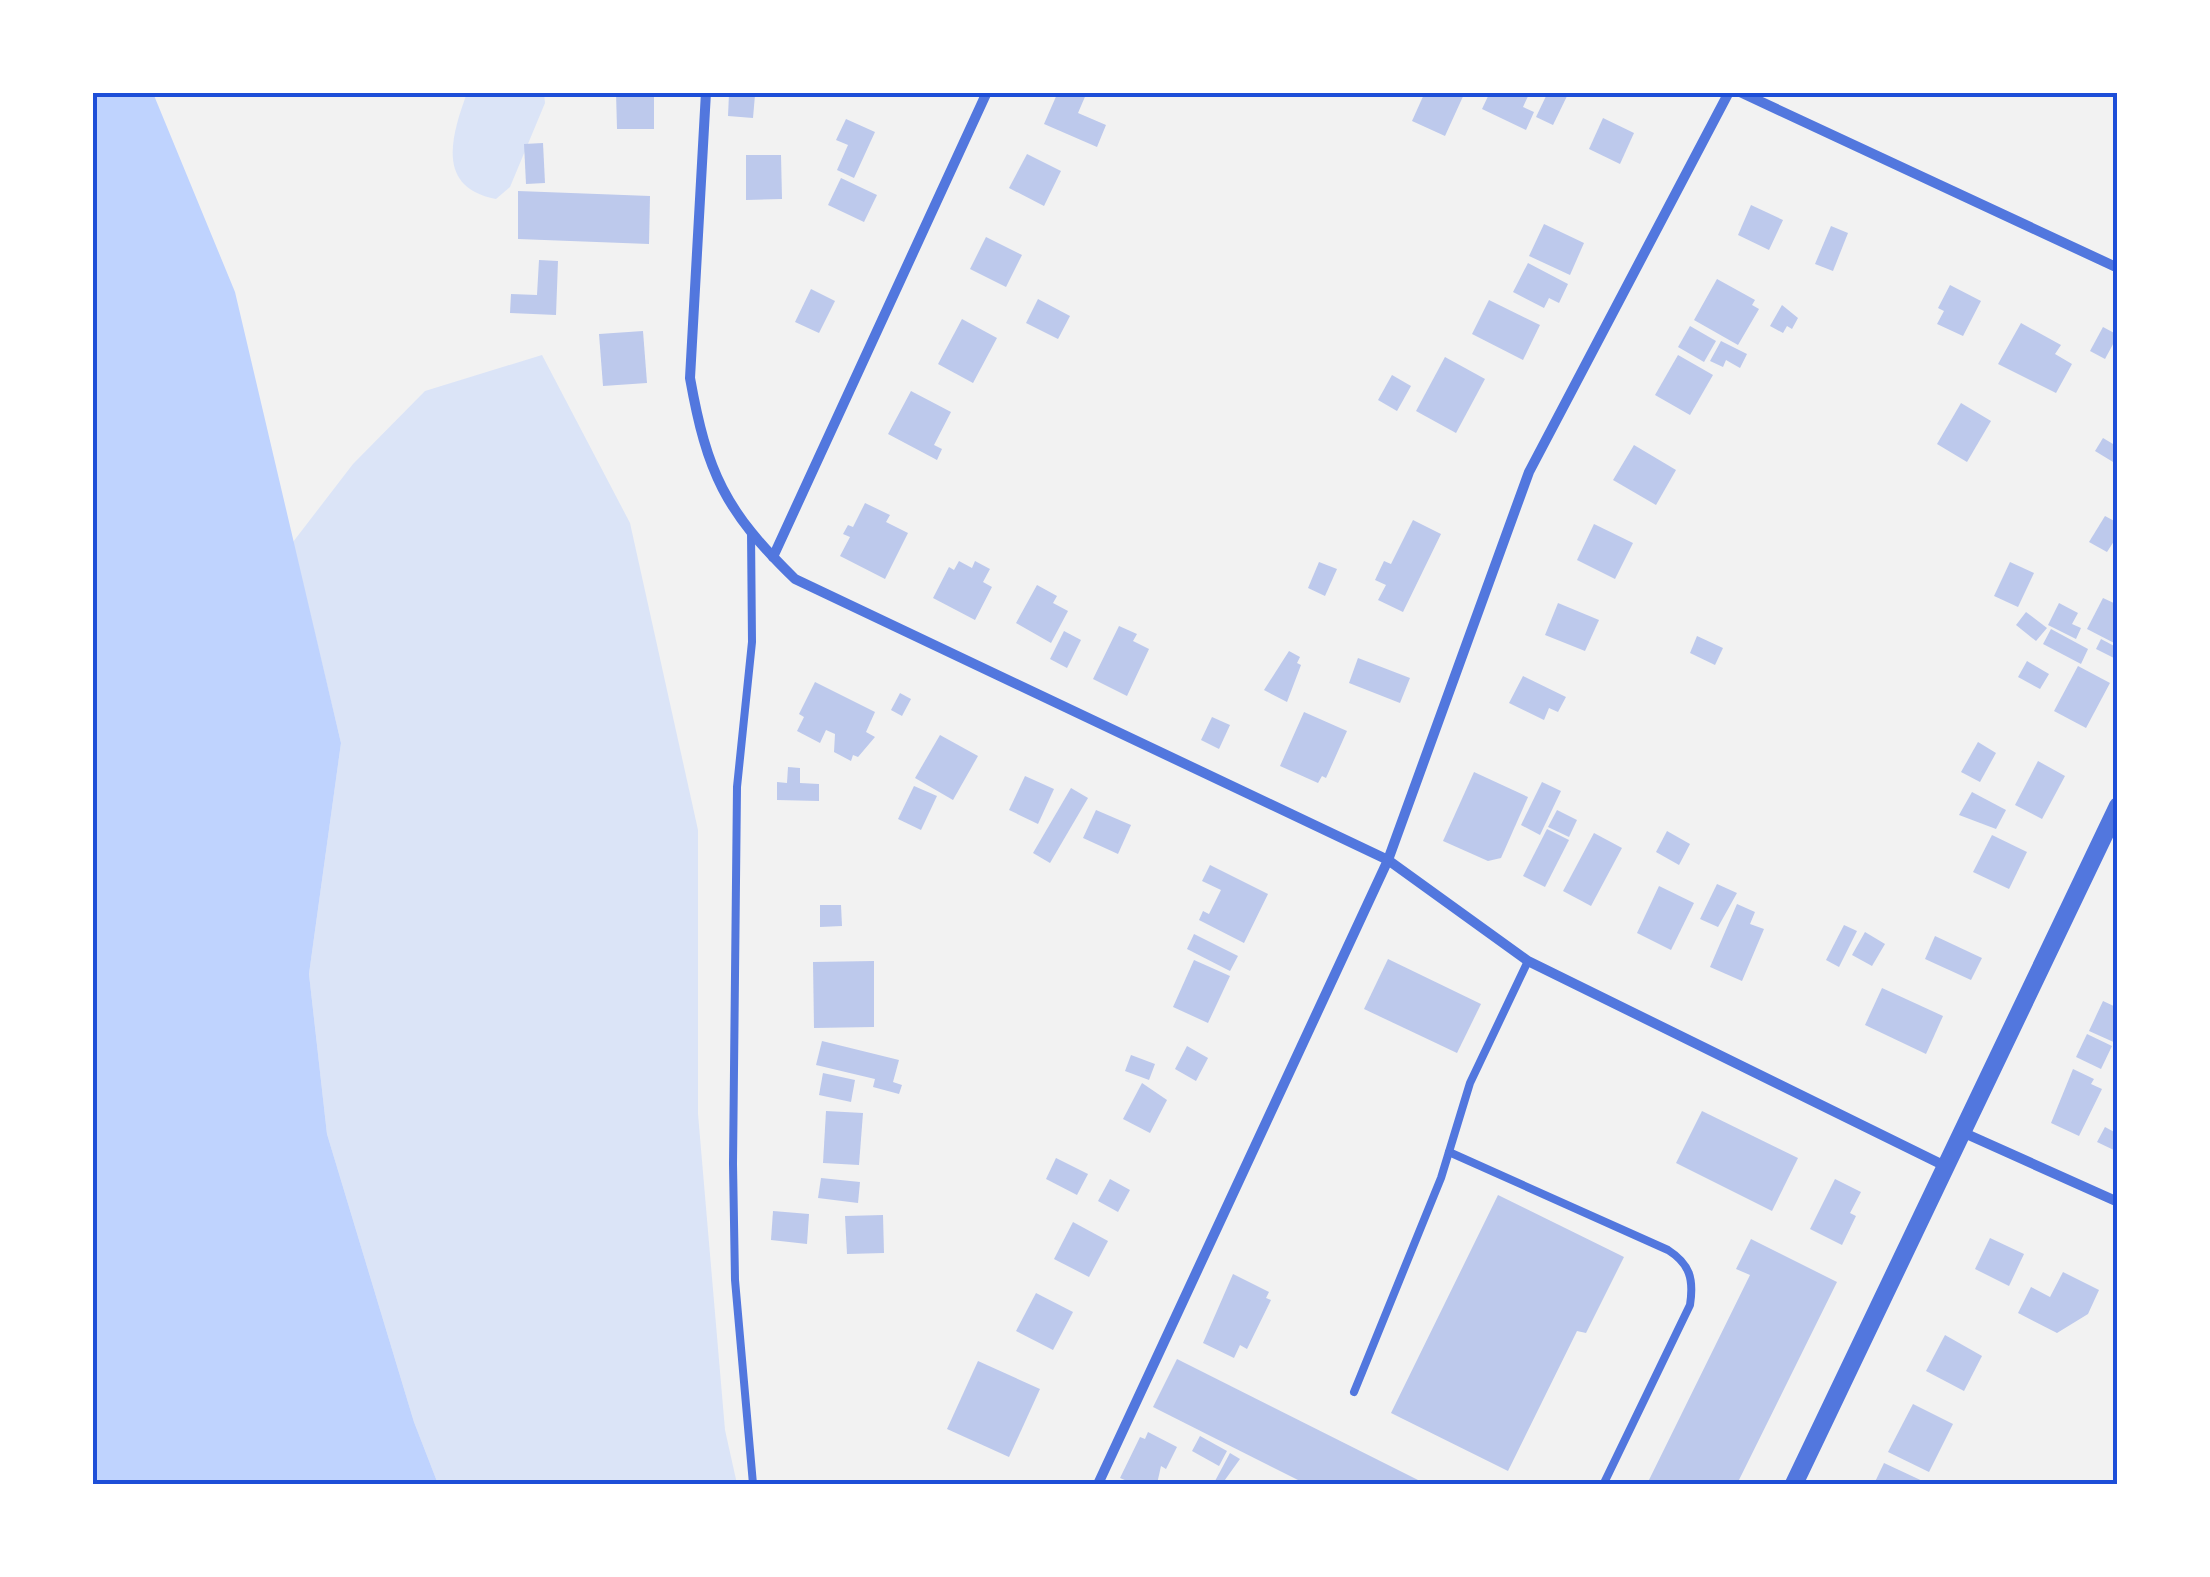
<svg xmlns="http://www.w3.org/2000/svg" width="2210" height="1577" viewBox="0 0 2210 1577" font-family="'Roboto Condensed',sans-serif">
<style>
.green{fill:#dbe4f7}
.water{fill:#bfd3fe}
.building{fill:#bdc9ec}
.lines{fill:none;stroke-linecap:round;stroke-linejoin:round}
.service{stroke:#5277de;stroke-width:8}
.minor{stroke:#5277de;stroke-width:10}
.tertiary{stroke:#5277de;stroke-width:18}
.neatline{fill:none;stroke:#1d4ed8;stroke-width:4}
</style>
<rect width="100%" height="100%" fill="#f2f2f2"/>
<g class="green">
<path d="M467,93h77l1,10 -35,84 -14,12c-59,-11 -46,-60 -29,-106z"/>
<polygon points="542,355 630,523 698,830 698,1114 725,1430 737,1484 438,1484 414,1422 327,1134 309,974 341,743 293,542 353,464 425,391"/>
</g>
<polygon class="water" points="92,93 153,93 235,292 341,743 309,974 327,1134 414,1422 438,1484 93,1484"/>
<g class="building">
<polygon points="616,92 654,92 654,129 617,129"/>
<polygon points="1058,92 1087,92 1078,113 1106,125 1097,147 1044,124"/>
<polygon points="1425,92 1465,92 1445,136 1412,121"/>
<polygon points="1490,92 1530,92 1523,107 1534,112 1526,130 1482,109"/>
<polygon points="1548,92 1569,92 1553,125 1536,117"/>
<polygon points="729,94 755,95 753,118 728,116"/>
<polygon points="1603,118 1634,133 1620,164 1589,149"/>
<polygon points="846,119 875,132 854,178 837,170 848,145 836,140"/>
<polygon points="543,143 545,183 526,184 524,144"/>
<polygon points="1027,154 1061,171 1044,206 1009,188"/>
<polygon points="746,155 781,155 782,199 746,200"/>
<polygon points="841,178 877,195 864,222 828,205"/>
<polygon points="518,191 650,196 649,244 518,239"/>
<polygon points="1751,205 1783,220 1769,250 1738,235"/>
<polygon points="1544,224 1584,243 1570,275 1529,256"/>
<polygon points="1831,226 1848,233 1833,271 1815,264"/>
<polygon points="986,237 1022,255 1006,287 970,269"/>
<polygon points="539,260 558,261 556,315 510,313 511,294 537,295"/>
<polygon points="1528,263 1568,284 1559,303 1549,298 1544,308 1513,292"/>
<polygon points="1717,279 1755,300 1752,305 1759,309 1738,345 1694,320"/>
<polygon points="1950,285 1981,301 1963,336 1937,324 1944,311 1938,308"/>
<polygon points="811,289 835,301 819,333 795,322"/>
<polygon points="1038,299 1070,316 1058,339 1026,323"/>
<polygon points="1489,300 1540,325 1523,360 1472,334"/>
<polygon points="1782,305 1798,318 1792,329 1787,326 1783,333 1770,326"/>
<polygon points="962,319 997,338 973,383 938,364"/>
<polygon points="2021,323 2061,345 2055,354 2072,364 2056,393 1998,364"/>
<polygon points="1690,326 1716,341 1704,362 1678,347"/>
<polygon points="2103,327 2118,335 2105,359 2090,351"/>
<polygon points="643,331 647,383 603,386 599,334"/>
<polygon points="1721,341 1747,354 1740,368 1726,360 1723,367 1710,361"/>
<polygon points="1678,355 1713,375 1690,415 1655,395"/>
<polygon points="1445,357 1485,379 1456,433 1416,411"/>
<polygon points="1392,375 1411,386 1397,411 1378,400"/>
<polygon points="911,391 951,412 934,445 942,449 937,460 888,434"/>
<polygon points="1961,403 1991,421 1967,462 1937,444"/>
<polygon points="2103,438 2118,447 2118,465 2095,451"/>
<polygon points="1634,445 1676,470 1656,505 1613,480"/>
<polygon points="865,503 890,515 886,522 908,533 885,579 840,556 850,537 843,534 848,525 853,527"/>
<polygon points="2105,516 2118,523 2118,535 2107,552 2089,542"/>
<polygon points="1413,520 1441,534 1403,612 1378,600 1386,585 1375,580 1384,561 1391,564"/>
<polygon points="1594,524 1633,543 1615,579 1577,560"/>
<polygon points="959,561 972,568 975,561 990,569 983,582 992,587 975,620 933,598 949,567 954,570"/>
<polygon points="1319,562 1337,569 1325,596 1308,588"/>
<polygon points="2010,562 2034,573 2018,607 1994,596"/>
<polygon points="1037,585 1057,596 1053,603 1068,611 1051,643 1016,623"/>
<polygon points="2103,598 2118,605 2118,645 2087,629"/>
<polygon points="1558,603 1599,620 1585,651 1545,635"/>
<polygon points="2059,603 2078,613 2072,624 2081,628 2076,639 2048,625"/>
<polygon points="2026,612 2047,628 2036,641 2016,625"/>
<polygon points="1119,626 1137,634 1133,641 1149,649 1127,696 1093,679"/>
<polygon points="2051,629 2088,649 2081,664 2043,644"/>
<polygon points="1064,631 1081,640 1067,668 1050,659"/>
<polygon points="1697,636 1723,648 1715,665 1690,653"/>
<polygon points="2101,639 2118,648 2118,660 2096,649"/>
<polygon points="1289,651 1300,657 1297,663 1301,665 1287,702 1264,690"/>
<polygon points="1358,658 1410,678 1400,703 1349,683"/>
<polygon points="2027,661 2049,674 2040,689 2018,677"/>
<polygon points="2078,666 2110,683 2086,728 2054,711"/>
<polygon points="1523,676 1566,697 1558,712 1549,708 1544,720 1509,703"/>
<polygon points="815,682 875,712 866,732 875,737 858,757 853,755 851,761 834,752 835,734 826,730 820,743 797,731 804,717 799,714"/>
<polygon points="900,693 911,699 902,716 891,710"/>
<polygon points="1304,712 1347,731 1326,778 1322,776 1318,783 1280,766"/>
<polygon points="1212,717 1230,725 1219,749 1201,740"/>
<polygon points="940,735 978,756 953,800 915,778"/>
<polygon points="1978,742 1996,753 1980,782 1961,772"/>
<polygon points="2038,761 2065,776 2042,819 2015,805"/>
<polygon points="788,767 800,768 800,783 819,784 819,801 777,800 777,782 787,783"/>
<polygon points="1474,772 1528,797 1501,858 1488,861 1443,841"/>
<polygon points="1025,776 1054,789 1038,824 1009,810"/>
<polygon points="1542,782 1561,791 1540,835 1521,825"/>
<polygon points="914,786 937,796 921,830 898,819"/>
<polygon points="1071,788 1088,798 1050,863 1033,853"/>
<polygon points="1972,792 2006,810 1996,829 1959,815"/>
<polygon points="1096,810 1131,825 1118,854 1083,838"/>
<polygon points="1557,810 1577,820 1569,837 1548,827"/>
<polygon points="1547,829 1569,840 1545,887 1523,876"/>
<polygon points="1667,831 1690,844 1679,865 1656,852"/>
<polygon points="1594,833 1622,848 1591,906 1563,891"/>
<polygon points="1992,835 2027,852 2009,889 1973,872"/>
<polygon points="1210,865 1268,894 1244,943 1199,920 1203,911 1209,914 1221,890 1202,881"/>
<polygon points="1717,884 1737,893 1718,927 1700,919"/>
<polygon points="1659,886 1694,903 1671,950 1637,933"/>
<polygon points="1737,904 1755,912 1750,924 1764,929 1742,981 1710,967"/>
<polygon points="820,905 841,905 842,926 820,927"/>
<polygon points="1844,925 1857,931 1839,967 1826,960"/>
<polygon points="1865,932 1885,944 1872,966 1852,955"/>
<polygon points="1194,934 1238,956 1230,971 1187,949"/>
<polygon points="1935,936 1982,958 1971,980 1925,959"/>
<polygon points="1388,959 1481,1004 1457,1053 1364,1009"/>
<polygon points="1194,960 1230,976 1208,1023 1173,1007"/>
<polygon points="874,961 874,1027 814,1028 813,962"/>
<polygon points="1882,988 1943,1016 1926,1054 1865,1025"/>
<polygon points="2103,1001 2118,1008 2118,1044 2089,1031"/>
<polygon points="2087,1034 2112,1046 2101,1069 2076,1057"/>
<polygon points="822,1041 899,1060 893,1082 902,1085 899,1094 873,1087 875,1079 816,1065"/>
<polygon points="1187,1046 1208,1058 1196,1081 1175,1069"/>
<polygon points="1131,1055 1155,1064 1149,1080 1125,1071"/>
<polygon points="2073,1069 2094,1079 2091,1084 2102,1089 2079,1136 2051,1123"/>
<polygon points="823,1073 855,1080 851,1102 819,1095"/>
<polygon points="1142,1083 1167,1100 1150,1133 1123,1119"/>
<polygon points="826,1111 863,1113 859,1165 823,1163"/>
<polygon points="1702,1111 1798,1158 1772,1211 1676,1163"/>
<polygon points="2105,1127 2118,1134 2118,1152 2097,1142"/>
<polygon points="1056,1158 1088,1174 1077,1195 1046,1179"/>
<polygon points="821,1178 860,1182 858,1203 818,1198"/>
<polygon points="1110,1179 1130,1190 1118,1212 1098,1201"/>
<polygon points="1835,1179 1861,1192 1850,1213 1856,1216 1842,1245 1810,1229"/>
<polygon points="1498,1195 1624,1257 1586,1333 1577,1331 1508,1471 1391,1413"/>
<polygon points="773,1211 809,1214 807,1244 771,1240"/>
<polygon points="883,1215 884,1253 847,1254 845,1216"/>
<polygon points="1073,1222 1108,1241 1089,1277 1054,1259"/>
<polygon points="1990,1238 2024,1254 2009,1286 1975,1269"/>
<polygon points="1751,1239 1837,1282 1737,1484 1647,1484 1750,1275 1736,1269"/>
<polygon points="2063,1272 2099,1290 2088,1314 2057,1333 2018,1313 2031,1287 2050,1297"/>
<polygon points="1233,1274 1269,1292 1266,1298 1271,1300 1247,1349 1240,1345 1234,1358 1203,1343"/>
<polygon points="1036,1293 1073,1312 1053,1350 1016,1331"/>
<polygon points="1945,1335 1982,1356 1964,1391 1926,1371"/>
<polygon points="1177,1359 1426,1484 1306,1484 1153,1407"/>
<polygon points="978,1361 1040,1389 1009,1457 947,1429"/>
<polygon points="1913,1404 1953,1424 1929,1472 1888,1452"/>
<polygon points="1148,1432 1177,1447 1166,1469 1161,1466 1157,1484 1134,1484 1120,1478 1140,1437 1145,1439"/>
<polygon points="1200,1436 1227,1451 1219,1466 1192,1451"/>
<polygon points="1230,1453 1240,1459 1222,1484 1215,1481"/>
<polygon points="1884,1463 1929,1484 1874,1484"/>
</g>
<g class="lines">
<g class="service">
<polyline points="751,532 752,642 737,787 733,1164 735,1280 753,1484"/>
<path d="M1449,1152l219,98c22,14 26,29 22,55l-86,178"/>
<polyline points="1354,1392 1441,1178 1470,1083 1528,961"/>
</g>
<g class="minor">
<path d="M706,92l-16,286c17,95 35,133 105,201l593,281 140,101 417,205"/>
<polyline points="1740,92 2118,268"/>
<polyline points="773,557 987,92"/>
<polyline points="1962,1132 2118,1202"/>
<polyline points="1098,1484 1388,860 1529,472 1729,92"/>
</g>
<polyline class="tertiary" points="1794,1484 2118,806"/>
</g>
<rect width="2210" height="1577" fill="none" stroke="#ffffff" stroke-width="190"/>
<rect x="95" y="95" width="2020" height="1387" class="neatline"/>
</svg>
